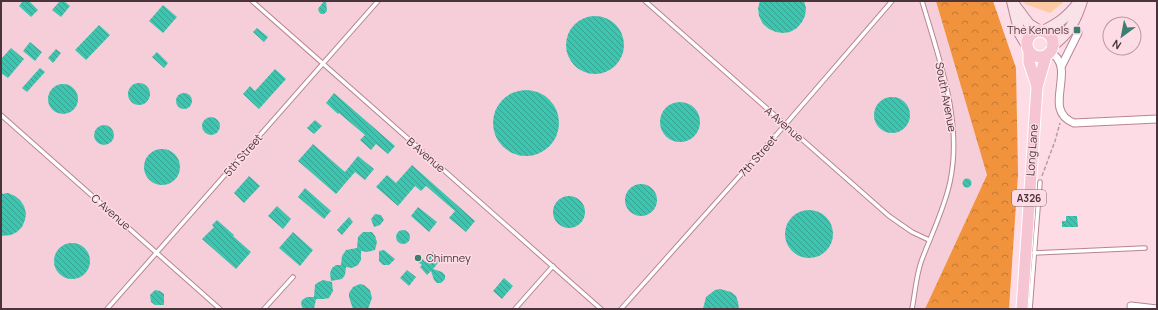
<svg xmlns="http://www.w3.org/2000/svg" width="1158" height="310" viewBox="0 0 1158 310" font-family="Manrope,sans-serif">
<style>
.built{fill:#f6ced9}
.forest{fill:url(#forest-crowns)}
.garden{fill:#fecaa1}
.building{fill:url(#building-back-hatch)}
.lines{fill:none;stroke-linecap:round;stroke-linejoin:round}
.lane-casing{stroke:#b88494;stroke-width:5.5}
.street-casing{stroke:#b88494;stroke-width:9}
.secondary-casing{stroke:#b88494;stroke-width:12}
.primary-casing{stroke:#fff;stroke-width:13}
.path{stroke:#ba9ca4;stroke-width:1.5;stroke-dasharray:4 2;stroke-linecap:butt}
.lane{stroke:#fff;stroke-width:3.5}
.street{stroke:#fff;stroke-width:7}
.secondary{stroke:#fae2e9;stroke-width:10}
.primary{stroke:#f5c5d4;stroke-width:11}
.poi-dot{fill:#3b7f72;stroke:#fedce5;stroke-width:1.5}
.labels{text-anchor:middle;stroke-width:3;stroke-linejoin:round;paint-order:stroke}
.shield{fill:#fedce5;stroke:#80666e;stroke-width:1}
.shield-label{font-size:10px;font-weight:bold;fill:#4a343b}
.poi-label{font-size:11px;fill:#4a343b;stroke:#fedce5;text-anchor:end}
.street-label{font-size:11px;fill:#4a343b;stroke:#fedce5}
</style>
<defs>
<pattern id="forest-crowns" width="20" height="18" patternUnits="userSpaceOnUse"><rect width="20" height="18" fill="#f0933c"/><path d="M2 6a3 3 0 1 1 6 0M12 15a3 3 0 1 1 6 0" fill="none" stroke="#c47934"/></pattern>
<pattern id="building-back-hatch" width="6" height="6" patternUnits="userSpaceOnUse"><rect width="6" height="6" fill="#3ec5af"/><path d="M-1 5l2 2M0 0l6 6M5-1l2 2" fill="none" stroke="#36a190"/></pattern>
</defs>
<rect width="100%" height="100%" fill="#fedce5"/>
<polygon class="built" points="1,1 936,1 987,175 925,309 1,309"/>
<polygon class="forest" points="936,1 993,1 1016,68 1018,174 1009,309 925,309 987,175"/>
<polygon class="garden" points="1024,1 1065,1 1050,13 1025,4"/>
<g class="building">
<polygon points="23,1 29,1 38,10 31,17 19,6"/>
<polygon points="60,1 64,1 70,6 61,17 52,10"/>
<polygon points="324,1 326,1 327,11 324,14 321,14 319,12 318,9"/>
<polygon points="760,1 804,1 806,8 805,16 802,22 797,28 790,32 783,33 776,32 769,29 763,24 759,16 758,8"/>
<polygon points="163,5 177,17 163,33 149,21"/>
<circle cx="595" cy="45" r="29"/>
<polygon points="99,25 110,35 86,60 75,50"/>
<polygon points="257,28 268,37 264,42 253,32"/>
<polygon points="30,42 42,52 35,61 23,51"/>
<polygon points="11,48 24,59 8,78 1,73 1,59"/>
<polygon points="56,49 61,53 53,63 48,58"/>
<polygon points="157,52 168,63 164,68 152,57"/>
<polygon points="40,68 45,72 27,92 22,88"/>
<polygon points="275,69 286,79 259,109 243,94 250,86 255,91"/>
<circle cx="139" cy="94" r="11"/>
<circle cx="63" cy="99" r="15"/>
<circle cx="526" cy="123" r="33"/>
<polygon points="334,93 395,146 388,154 376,144 371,150 360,140 365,135 339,113 338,114 326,103"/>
<circle cx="184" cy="101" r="8"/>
<circle cx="892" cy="115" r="18"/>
<circle cx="680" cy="122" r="20"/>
<circle cx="211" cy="126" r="9"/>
<polygon points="315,120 322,126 314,134 307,128"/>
<circle cx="104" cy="135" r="10"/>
<polygon points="313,144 345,172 358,156 374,169 365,180 355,172 336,194 298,161"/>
<circle cx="162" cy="167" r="18"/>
<polygon points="412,165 475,221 466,232 449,218 455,211 426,186 421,191 415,186 398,206 376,187 387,175 396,183"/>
<polygon points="249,176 260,186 244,203 234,193"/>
<circle cx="967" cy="183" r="4.5"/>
<circle cx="641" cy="200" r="16"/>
<polygon points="305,188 331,211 324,219 298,197"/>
<polygon points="8,193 15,196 20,200 24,206 26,213 25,220 22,227 17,232 11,235 1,236 1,194"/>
<circle cx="569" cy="212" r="16"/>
<polygon points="277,206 291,219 283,229 268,216"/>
<polygon points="418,207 437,222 429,232 411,216"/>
<circle cx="809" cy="234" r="24"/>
<polygon points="375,214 381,215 384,220 380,225 374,227 371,219"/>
<polygon points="1066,216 1077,216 1078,227 1062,227 1062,221 1066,221"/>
<polygon points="349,217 353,222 342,235 337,230"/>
<polygon points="217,220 234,235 233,236 251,252 236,269 202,239 214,227 212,225"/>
<circle cx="403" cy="237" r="7"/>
<polygon points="293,232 313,250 300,266 279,248"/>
<polygon points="363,232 372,232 375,236 377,242 375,250 367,252 361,251 361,260 358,265 352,268 346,267 345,275 342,279 331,281 330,273 332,268 336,265 341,265 342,256 346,250 357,248 358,237"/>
<circle cx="72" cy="261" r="18"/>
<polygon points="384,250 395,259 389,265 383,265 379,261 379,251"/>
<polygon points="433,252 441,259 433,269 442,272 445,275 445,279 441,283 437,283 434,280 431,271 427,275 420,267 422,265 414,259 415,255 419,254 425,262"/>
<polygon points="407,270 416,277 409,286 400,278"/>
<polygon points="504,278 513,286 502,299 493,291"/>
<polygon points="323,280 332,282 333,291 329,298 324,299 316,299 314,309 303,309 301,304 302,300 307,297 314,297 315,285 317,283"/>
<polygon points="360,284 364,285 370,290 372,298 368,309 353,309 349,297 349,293 353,287"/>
<polygon points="720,289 731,292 736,296 738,302 739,309 703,309 706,297 715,290"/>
<polygon points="155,290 160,291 164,294 164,305 155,305 151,302 150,295"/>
</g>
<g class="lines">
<defs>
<g id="lane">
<polyline points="252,1 601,309"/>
<polyline points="645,1 889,216 912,232 929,240"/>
<polyline points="1,115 220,309"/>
<polyline points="1034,253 1145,248"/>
<polyline points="107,309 378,1"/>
<polyline points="264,309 293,277"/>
<polyline points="515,309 553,266"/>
<polyline points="621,309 785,125 892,1"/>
<path d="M912,309c3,-16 4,-32 9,-47 10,-27 23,-52 29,-80 13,-61 -11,-123 -28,-181"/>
<polyline points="1030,309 1040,182"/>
</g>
<g id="street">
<path d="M1050,52c29,16 -10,58 24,71l83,-4"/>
<polyline points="1062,65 1078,33"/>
<polyline points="1131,306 1157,309"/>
</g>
<g id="secondary">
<polyline points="1012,1 1020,34 1027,46"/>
<polyline points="1014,4 1029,24 1040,31"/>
<path d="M1043,31c18,-9 24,-14 37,-30"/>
<path d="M1052,46c17,-12 24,-26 30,-45"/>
</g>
<g id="primary">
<circle cx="1040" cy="44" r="13"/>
<polyline points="1029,51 1029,62 1037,86"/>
<polyline points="1022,309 1037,87 1046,56"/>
</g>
</defs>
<use href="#lane" class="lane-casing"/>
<use href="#street" class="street-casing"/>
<use href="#secondary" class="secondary-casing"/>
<use href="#primary" class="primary-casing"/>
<polyline class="path" points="1042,176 1055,141 1060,123"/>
<use href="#lane" class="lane"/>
<use href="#street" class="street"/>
<use href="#secondary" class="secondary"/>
<use href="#primary" class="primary"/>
</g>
<g class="poi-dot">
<rect x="1073" y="26" width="8" height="8" rx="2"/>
<circle cx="418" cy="258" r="4"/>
</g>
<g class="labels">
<rect class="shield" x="1012" y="190" width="34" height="16" rx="3"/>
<g class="shield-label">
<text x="1029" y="202">A326</text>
</g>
<g class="poi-label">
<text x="1069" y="34">The Kennels</text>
<text x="426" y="262" text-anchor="start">Chimney</text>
</g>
<g class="street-label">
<text transform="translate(946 97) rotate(79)" y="4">South Avenue</text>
<text transform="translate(784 124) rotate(41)" y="4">A Avenue</text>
<text transform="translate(1032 150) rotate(-86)" y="4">Long Lane</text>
<text transform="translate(243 155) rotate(-49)" y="4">5th Street</text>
<text transform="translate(426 155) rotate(41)" y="4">B Avenue</text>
<text transform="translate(758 156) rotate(-49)" y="4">7th Street</text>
<text transform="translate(111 212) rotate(41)" y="4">C Avenue</text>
</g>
</g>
<rect width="1158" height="310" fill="none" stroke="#4a343b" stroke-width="4"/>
<g transform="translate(1122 36) rotate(212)"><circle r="19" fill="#fedce5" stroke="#b699a1"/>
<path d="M0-3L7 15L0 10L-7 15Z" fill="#3b7f72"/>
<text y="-6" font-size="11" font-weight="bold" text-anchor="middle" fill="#4a343b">N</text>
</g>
</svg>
